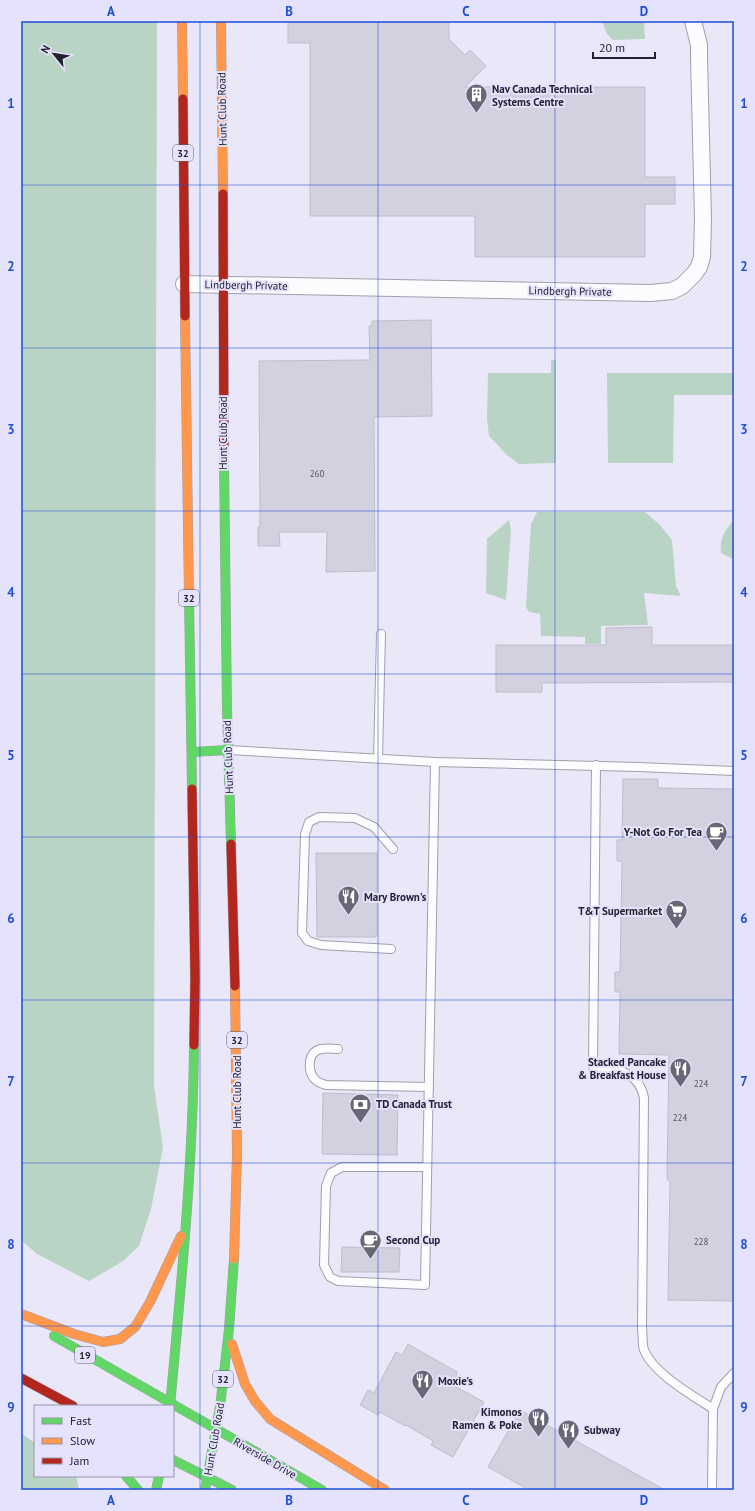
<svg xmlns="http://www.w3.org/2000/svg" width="755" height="1511" viewBox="0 0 755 1511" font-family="'PT Sans',sans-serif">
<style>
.green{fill:#b9d3c4}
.building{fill:#d3d1df;stroke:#bfbdca}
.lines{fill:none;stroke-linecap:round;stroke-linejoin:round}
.lane-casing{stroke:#a19fac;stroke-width:10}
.street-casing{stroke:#a19fac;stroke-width:18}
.fast-casing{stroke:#a19fac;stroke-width:10}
.slow-casing{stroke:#a19fac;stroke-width:10}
.jam-casing{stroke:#a19fac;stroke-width:10}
.lane{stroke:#fcfcfe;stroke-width:8}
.street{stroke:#fcfcfe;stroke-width:16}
.fast{stroke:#63d668;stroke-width:9}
.slow{stroke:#ff974d;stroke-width:9}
.jam{stroke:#b3261e;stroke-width:9}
.grid{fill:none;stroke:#1d4ed8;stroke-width:1;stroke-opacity:0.55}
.labels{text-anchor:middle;stroke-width:4;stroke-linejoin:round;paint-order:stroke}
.number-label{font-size:9px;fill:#52505c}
.shield{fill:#e5e2fe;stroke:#5e5c6c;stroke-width:1}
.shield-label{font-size:10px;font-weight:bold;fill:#24222e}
.poi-label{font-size:11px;font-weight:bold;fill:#24222e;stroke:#e5e2fe;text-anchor:start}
.street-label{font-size:11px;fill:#24222e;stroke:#e5e2fe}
.neatline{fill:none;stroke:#1d4ed8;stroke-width:1.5}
.grid-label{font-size:13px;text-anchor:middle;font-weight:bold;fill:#1d4ed8}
</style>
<rect width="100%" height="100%" fill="#eae8f8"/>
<g class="green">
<polygon points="21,21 157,21 154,1086 163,1147 151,1209 139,1246 123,1261 89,1281 37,1254 21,1240"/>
<polygon points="602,21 647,21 644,24 645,39 613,40 607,34"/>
<polygon points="551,360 556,360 556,463 519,464 508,456 489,436 487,419 488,373 551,373"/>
<polygon points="607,373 734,373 734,395 674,395 673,463 608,463"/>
<polygon points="537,512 645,512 659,524 672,540 676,586 681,596 644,593 648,625 601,626 601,644 585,644 585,637 541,636 540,614 529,612 526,607 531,524"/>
<polygon points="509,520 511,530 506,600 486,593 487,539"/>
<path d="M734,520v39h-1l-12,-6c-2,-14 4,-24 13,-33z"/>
<polygon points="21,1433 35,1443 35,1476 76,1476 79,1490 21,1490"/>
</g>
<g class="building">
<polygon points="288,21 449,21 449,39 465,55 470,50 486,66 465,87 645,87 645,177 675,177 675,204 645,204 645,257 475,257 475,216 310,216 310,43 288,43"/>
<polygon points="431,320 432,416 374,417 375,571 326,572 327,532 279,532 280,546 258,546 258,527 260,527 259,361 370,360 369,326 372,326 372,321"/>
<polygon points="652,627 652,645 734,645 734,682 542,683 542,692 496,692 496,645 606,645 606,628"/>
<polygon points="623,779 658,779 658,788 734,789 734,1301 668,1300 670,1182 667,1179 669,1055 619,1054 620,992 615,992 615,972 620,972 622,861 617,861 617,840 622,840"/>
<polygon points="316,853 377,853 377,935 376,935 376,937 317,937"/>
<polygon points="323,1093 398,1095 397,1155 322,1154"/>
<polygon points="342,1247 400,1248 399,1272 341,1272"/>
<polygon points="408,1344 457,1372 454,1386 484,1402 453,1457 431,1445 433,1441 406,1425 405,1426 380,1412 378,1415 360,1405 368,1390 374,1393 396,1352 402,1355"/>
<polygon points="520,1410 665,1490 529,1490 488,1467"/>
</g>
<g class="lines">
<defs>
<g id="lane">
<polyline points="229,750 435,762 638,767 734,771"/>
<polyline points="378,758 381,634"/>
<path d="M596,765l-3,301c23,3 46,5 51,32l-2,230c1,7 0,16 2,22 9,23 48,45 69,59l-1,81"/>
<polyline points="391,949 321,945 308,941 302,933 305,834 309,822 319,817 355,818 374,827 393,849"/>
<path d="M338,1049c-6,0 -16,-2 -22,2 -9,6 -8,24 1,30 2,2 6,3 9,4l103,2"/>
<polyline points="427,1167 342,1167 331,1173 326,1186 324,1265 330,1277 338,1281 425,1285 435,762"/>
<polyline points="713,1409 721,1387 734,1373"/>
</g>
<polyline id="street" points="184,284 650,293 672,291 682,286 694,274 699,267 702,257 703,219 699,57 699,45 693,21"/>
<g id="fast">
<polyline points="224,462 227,709 231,844"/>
<polyline points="189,597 192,789"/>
<polyline points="192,752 228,750"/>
<polyline points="54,1336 216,1429"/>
<path d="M170,1406c11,-120 23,-240 24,-361"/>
<polyline points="216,1429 322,1490"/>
<polyline points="173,1460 207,1477"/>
<polyline points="126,1476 138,1490"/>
<polyline points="207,1477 232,1490"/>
<polyline points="156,1490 159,1476"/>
<polyline points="205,1490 220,1407 229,1329 234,1259"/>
</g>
<g id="slow">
<polyline points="182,21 183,99"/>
<polyline points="221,21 223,194"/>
<polyline points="185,316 189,597"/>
<polyline points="234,1259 237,1154 235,986"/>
<polyline points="21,1314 74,1334 103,1342 120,1339 135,1327 150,1302 181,1236"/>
<polyline points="232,1344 245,1384 255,1401 270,1419 385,1490"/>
</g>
<g id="jam">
<polyline points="183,99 185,316"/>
<polyline points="223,194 224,462"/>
<polyline points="192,789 195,977 194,1045"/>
<polyline points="231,844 235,986"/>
<polyline points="21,1378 73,1406"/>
</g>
</defs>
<use href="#lane" class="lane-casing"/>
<use href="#street" class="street-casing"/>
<use href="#fast" class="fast-casing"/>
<use href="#slow" class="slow-casing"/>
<use href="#jam" class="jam-casing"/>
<use href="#lane" class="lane"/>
<use href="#street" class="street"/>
<use href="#fast" class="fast"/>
<use href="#slow" class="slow"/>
<use href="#jam" class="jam"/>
</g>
<path class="grid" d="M200,21v1469M378,21v1469M555,21v1469M21,185h713M21,348h713M21,511h713M21,674h713M21,837h713M21,1000h713M21,1163h713M21,1326h713"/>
<defs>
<symbol id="building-pin" viewBox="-11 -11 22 30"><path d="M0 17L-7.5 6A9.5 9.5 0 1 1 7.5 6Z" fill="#696775" stroke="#e5e2fe"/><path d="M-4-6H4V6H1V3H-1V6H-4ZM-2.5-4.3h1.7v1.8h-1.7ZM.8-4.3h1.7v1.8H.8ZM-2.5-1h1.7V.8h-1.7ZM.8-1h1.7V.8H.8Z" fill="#fff"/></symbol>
<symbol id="cafe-pin" viewBox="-11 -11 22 30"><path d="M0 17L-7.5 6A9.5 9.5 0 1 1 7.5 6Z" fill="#696775" stroke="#e5e2fe"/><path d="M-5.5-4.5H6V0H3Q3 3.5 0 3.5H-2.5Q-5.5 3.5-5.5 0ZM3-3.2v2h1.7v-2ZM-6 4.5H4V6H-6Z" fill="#fff"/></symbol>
<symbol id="restaurant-pin" viewBox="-11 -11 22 30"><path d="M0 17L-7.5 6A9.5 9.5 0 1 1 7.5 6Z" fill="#696775" stroke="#e5e2fe"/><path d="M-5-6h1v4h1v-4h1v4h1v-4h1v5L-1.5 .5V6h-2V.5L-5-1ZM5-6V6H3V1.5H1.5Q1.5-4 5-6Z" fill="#fff"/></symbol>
<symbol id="supermarket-pin" viewBox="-11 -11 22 30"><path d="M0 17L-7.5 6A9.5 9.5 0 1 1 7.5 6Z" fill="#696775" stroke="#e5e2fe"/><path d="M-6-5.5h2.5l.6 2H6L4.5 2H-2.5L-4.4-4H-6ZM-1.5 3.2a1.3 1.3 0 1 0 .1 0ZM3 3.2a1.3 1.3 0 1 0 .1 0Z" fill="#fff"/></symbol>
<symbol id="bank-pin" viewBox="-11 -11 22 30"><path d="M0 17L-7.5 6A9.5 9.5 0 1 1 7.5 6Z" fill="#696775" stroke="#e5e2fe"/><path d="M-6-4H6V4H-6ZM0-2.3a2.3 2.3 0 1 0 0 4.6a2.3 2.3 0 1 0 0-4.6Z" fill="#fff"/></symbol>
</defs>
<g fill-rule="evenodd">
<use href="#building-pin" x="464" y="82" width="25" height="34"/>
<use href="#cafe-pin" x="704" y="820" width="25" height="34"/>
<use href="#restaurant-pin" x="336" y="884" width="25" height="34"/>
<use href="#supermarket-pin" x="664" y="898" width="25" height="34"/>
<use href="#restaurant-pin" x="668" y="1056" width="25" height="34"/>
<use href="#bank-pin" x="348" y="1092" width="25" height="34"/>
<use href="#cafe-pin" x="358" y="1228" width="25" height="34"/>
<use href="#restaurant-pin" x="410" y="1368" width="25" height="34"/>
<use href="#restaurant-pin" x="526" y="1406" width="25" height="34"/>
<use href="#restaurant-pin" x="556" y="1418" width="25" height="34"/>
</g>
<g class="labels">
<g class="number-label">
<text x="317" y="477">260</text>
<text x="701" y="1087">224</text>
<text x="680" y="1121">224</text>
<text x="701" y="1245">228</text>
</g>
<g class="shield">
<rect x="173" y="145" width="20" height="16" rx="3"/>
<rect x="179" y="590" width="20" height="16" rx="3"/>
<rect x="227" y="1032" width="20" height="16" rx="3"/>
<rect x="75" y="1347" width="20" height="16" rx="3"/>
<rect x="213" y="1371" width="20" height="16" rx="3"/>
</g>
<g class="shield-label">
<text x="183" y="157">32</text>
<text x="189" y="602">32</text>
<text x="237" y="1044">32</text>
<text x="85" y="1359">19</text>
<text x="223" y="1383">32</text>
</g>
<g class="poi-label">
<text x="492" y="93">Nav Canada Technical<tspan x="492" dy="13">Systems Centre</tspan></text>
<text x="702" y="836" text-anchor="end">Y-Not Go For Tea</text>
<text x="364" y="901">Mary Brown's</text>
<text x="662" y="915" text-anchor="end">T&amp;T Supermarket</text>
<text x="666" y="1066" text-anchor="end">Stacked Pancake<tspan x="666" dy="13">&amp; Breakfast House</tspan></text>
<text x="376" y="1108">TD Canada Trust</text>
<text x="386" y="1244">Second Cup</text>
<text x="438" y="1385">Moxie's</text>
<text x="522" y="1416" text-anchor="end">Kimonos<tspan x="522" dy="13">Ramen &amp; Poke</tspan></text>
<text x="584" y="1434">Subway</text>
</g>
<g class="street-label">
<text transform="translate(222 109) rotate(-91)" y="4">Hunt Club Road</text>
<text transform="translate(246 285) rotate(1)" y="4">Lindbergh Private</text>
<text transform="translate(570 291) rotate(1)" y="4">Lindbergh Private</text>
<text transform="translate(223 433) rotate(-90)" y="4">Hunt Club Road</text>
<text transform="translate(228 757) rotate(-92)" y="4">Hunt Club Road</text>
<text transform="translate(237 1092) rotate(-90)" y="4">Hunt Club Road</text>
<text transform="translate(214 1439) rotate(-80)" y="4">Hunt Club Road</text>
<text transform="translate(265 1458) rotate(30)" y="4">Riverside Drive</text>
</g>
</g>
<rect width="755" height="1511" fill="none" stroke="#e5e2fe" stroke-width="44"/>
<rect x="34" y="1405" width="140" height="72" fill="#e5e2fe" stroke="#9895ab"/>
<rect x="42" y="1418" width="20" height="6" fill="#63d668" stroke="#9895ab"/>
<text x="70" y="1425" font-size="12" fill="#24222e">Fast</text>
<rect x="42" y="1438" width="20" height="6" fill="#ff974d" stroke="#9895ab"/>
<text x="70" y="1445" font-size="12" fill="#24222e">Slow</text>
<rect x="42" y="1458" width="20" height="6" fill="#b3261e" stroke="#9895ab"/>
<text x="70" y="1465" font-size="12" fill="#24222e">Jam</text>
<g transform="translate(54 54) rotate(300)" stroke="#e5e2fe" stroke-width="3" paint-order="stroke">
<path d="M0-3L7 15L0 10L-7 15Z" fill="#24222e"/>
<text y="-6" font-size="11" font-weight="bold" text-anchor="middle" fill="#24222e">N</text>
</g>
<path d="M593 52v6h62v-6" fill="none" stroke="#24222e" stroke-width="2"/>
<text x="599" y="52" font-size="12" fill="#24222e" stroke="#e5e2fe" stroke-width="3" paint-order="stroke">20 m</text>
<rect x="22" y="22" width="711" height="1467" class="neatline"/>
<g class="grid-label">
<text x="111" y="16">A</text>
<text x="289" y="16">B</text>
<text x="466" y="16">C</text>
<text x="644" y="16">D</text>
<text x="11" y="108">1</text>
<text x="744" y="108">1</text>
<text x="11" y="271">2</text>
<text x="744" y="271">2</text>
<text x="11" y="434">3</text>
<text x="744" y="434">3</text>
<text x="11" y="597">4</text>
<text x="744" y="597">4</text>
<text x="11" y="760">5</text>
<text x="744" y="760">5</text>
<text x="11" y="923">6</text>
<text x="744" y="923">6</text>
<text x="11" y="1086">7</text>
<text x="744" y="1086">7</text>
<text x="11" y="1249">8</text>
<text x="744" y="1249">8</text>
<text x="11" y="1412">9</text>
<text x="744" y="1412">9</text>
<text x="111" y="1505">A</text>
<text x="289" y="1505">B</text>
<text x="466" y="1505">C</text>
<text x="644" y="1505">D</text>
</g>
</svg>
